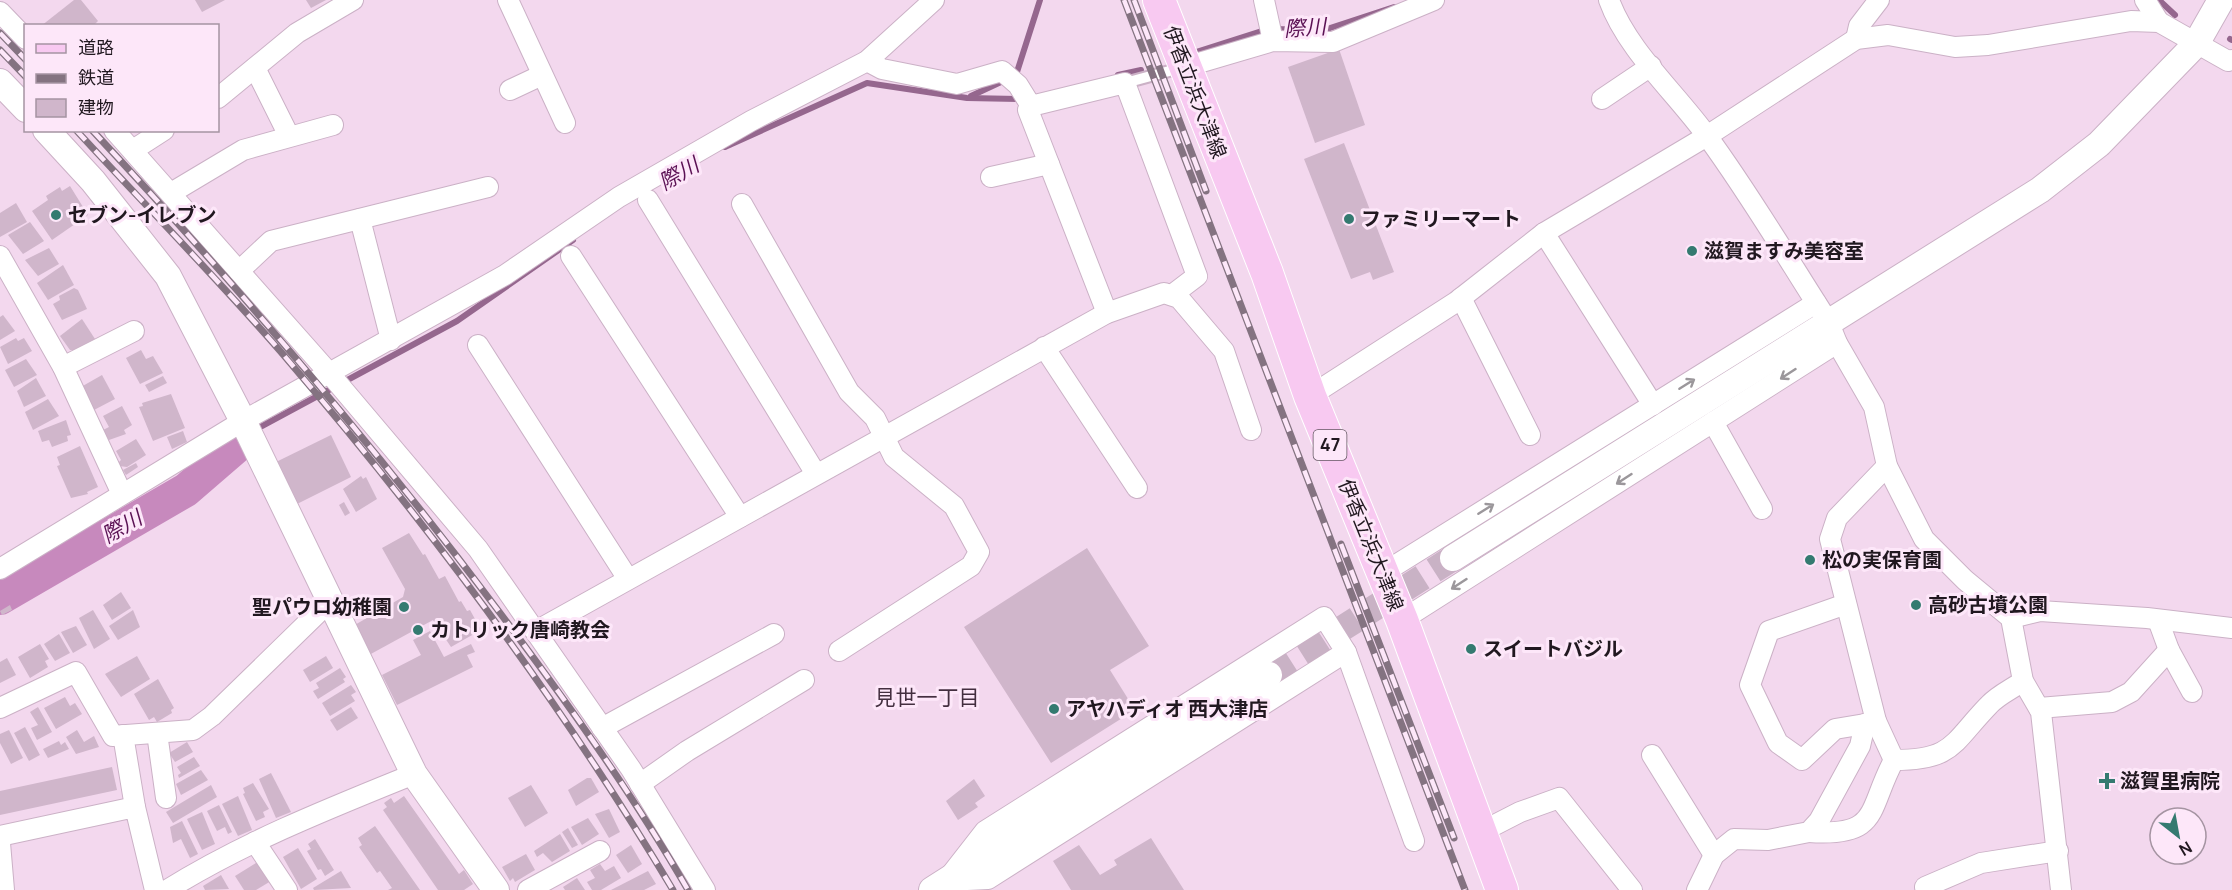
<svg xmlns="http://www.w3.org/2000/svg" width="2232" height="890" viewBox="0 0 2232 890" font-family="Manrope,'Noto Sans JP',sans-serif">
<style>
.lines{fill:none;stroke-linecap:round;stroke-linejoin:round}
.stream{stroke:#95678e;stroke-width:6}
.river{stroke:#c789bd;stroke-width:34}
.building{fill:#d0b6cb}
.tertiary-tunnel{stroke:#c9b2c5;stroke-width:26;stroke-dasharray:26 13;stroke-linecap:butt}
.service-casing{stroke:#cbb1c6;stroke-width:14}
.minor-casing{stroke:#cbb1c6;stroke-width:22}
.tertiary-casing{stroke:#cbb1c6;stroke-width:28}
.primary-casing{stroke:#fff;stroke-width:34}
.service{stroke:#fff;stroke-width:10}
.minor{stroke:#fff;stroke-width:20}
.tertiary{stroke:#fff;stroke-width:26}
.primary{stroke:#f8c9f1;stroke-width:32}
.rail-casing{stroke:#847381;stroke-width:7}
.rail{stroke:#fde7f9;stroke-width:4.5;stroke-dasharray:14;stroke-linecap:butt}
.oneway{stroke:#9b979b}
.poi-dot{fill:#347a70;stroke:#fde7f9;stroke-width:2}
.labels{text-anchor:middle;stroke-width:6;stroke-linejoin:round;paint-order:stroke}
.shield{fill:#fde7f9;stroke:#635661;stroke-width:1.5}
.shield-label{font-size:18px;font-weight:bold;fill:#211820}
.street-label{font-size:20px;fill:#211820;stroke:#fde7f9}
.poi-label{font-size:20px;font-weight:bold;fill:#211820;stroke:#fde7f9;text-anchor:start}
.water-label{font-size:21px;font-style:italic;fill:#5b1154;stroke:#fde7f9}
.neighbourhood-label{font-size:21px;fill:#442f40;stroke:#fde7f9}
</style>
<rect width="100%" height="100%" fill="#f3d8ee"/>
<g class="lines">
<g class="stream">
<polyline points="2159,0 2175,15"/>
<polyline points="2230,39 2232,40"/>
<polyline points="1196,52 1268,29 1324,30 1394,7"/>
<polyline points="1118,75 1141,70"/>
<polyline points="971,96 1016,75 1040,0"/>
<polyline points="725,147 867,83 967,98 1021,99"/>
<polyline points="262,426 457,321 573,240"/>
</g>
<polyline class="river" points="0,598 186,490 237,446"/>
</g>
<g class="building">
<polygon points="74,0 81,0 98,21 93,26 41,26"/>
<polygon points="195,0 225,0 202,12"/>
<polygon points="306,0 326,0 311,8"/>
<polygon points="1339,49 1365,125 1315,143 1288,67"/>
<polygon points="1344,143 1394,272 1373,280 1370,272 1351,279 1304,159"/>
<polygon points="70,186 88,215 52,240 32,211 48,200 46,196 60,187 62,191"/>
<polygon points="16,203 27,222 0,237 0,213"/>
<polygon points="30,222 44,241 23,254 8,235"/>
<polygon points="49,248 59,264 38,276 25,260"/>
<polygon points="63,265 74,285 48,300 37,283"/>
<polygon points="74,288 78,290 87,309 62,320 53,304 60,300 59,296"/>
<polygon points="3,315 15,331 0,340 0,317"/>
<polygon points="82,319 95,339 74,350 70,350 60,336"/>
<polygon points="16,338 18,341 24,338 32,351 8,364 0,347"/>
<polygon points="141,350 146,359 153,356 163,373 140,384 126,358"/>
<polygon points="26,359 37,375 14,387 5,370"/>
<polygon points="102,375 115,399 94,410 81,387"/>
<polygon points="163,376 167,383 149,392 145,385"/>
<polygon points="36,378 46,396 24,407 17,391"/>
<polygon points="171,394 185,428 153,441 139,407 143,406 142,403"/>
<polygon points="48,399 59,416 33,430 25,412"/>
<polygon points="122,406 132,425 124,430 126,434 109,440 103,430 109,427 103,416"/>
<polygon points="66,420 71,435 67,436 68,441 52,447 49,440 42,442 38,431"/>
<polygon points="183,431 187,442 172,449 167,437"/>
<polygon points="331,435 351,477 297,504 276,462"/>
<polygon points="136,439 146,455 127,467 119,466 117,464 121,460 116,451"/>
<polygon points="80,446 98,487 87,492 88,494 71,498 57,466 60,465 57,457"/>
<polygon points="136,463 138,467 126,475 123,470"/>
<polygon points="361,476 363,479 366,477 377,499 356,512 343,489"/>
<polygon points="344,502 350,513 345,516 339,505"/>
<polygon points="409,533 423,555 425,554 439,579 445,576 459,602 461,601 467,611 470,610 481,630 451,647 433,620 369,655 353,626 403,597 405,589 382,548"/>
<polygon points="1087,548 1149,646 1110,670 1135,710 1051,763 964,627"/>
<polygon points="121,592 131,608 112,620 103,605"/>
<polygon points="10,605 12,610 2,615 0,611"/>
<polygon points="93,610 110,639 94,649 79,618"/>
<polygon points="133,610 140,627 118,640 109,626"/>
<polygon points="76,626 87,645 73,653 61,632"/>
<polygon points="430,631 444,657 471,644 475,652 467,655 473,667 397,705 382,675 421,655 413,640"/>
<polygon points="59,634 70,653 55,661 44,644"/>
<polygon points="40,644 49,659 45,661 48,667 30,678 18,657"/>
<polygon points="137,656 150,679 121,697 105,674"/>
<polygon points="326,656 333,668 310,682 303,670"/>
<polygon points="7,658 16,675 0,683 0,662"/>
<polygon points="340,668 346,677 343,679 345,682 318,699 313,691 319,688 316,683"/>
<polygon points="158,679 174,708 171,710 172,713 157,722 154,717 149,720 134,694"/>
<polygon points="351,685 356,692 351,695 355,701 330,716 322,703"/>
<polygon points="65,697 70,706 75,703 82,714 56,729 44,708"/>
<polygon points="38,707 52,732 37,740 31,728 38,725 30,712"/>
<polygon points="351,707 358,718 337,731 330,720"/>
<polygon points="25,727 40,755 29,761 14,733"/>
<polygon points="9,730 23,758 11,764 0,743 0,734"/>
<polygon points="77,730 84,742 94,736 99,747 76,754 66,737"/>
<polygon points="59,741 61,745 65,742 69,749 48,758 43,749"/>
<polygon points="187,742 193,752 175,762 169,753"/>
<polygon points="194,757 200,766 179,778 178,775 181,773 177,767"/>
<polygon points="112,767 117,790 0,815 0,791"/>
<polygon points="201,770 208,780 181,795 176,784"/>
<polygon points="271,773 291,812 276,818 259,779"/>
<polygon points="587,778 591,778 599,792 576,806 568,790"/>
<polygon points="974,779 985,796 975,803 978,807 958,820 946,801"/>
<polygon points="253,783 269,809 263,812 265,817 256,821 243,794 245,793 243,788"/>
<polygon points="211,785 217,797 173,823 166,812"/>
<polygon points="531,785 548,813 525,827 508,798"/>
<polygon points="238,796 252,830 238,836 222,804"/>
<polygon points="404,796 459,874 464,870 473,884 464,890 438,890 383,810 387,807 384,803 391,798 394,803"/>
<polygon points="219,805 232,832 228,834 225,827 217,831 207,811"/>
<polygon points="609,809 620,832 609,838 595,814"/>
<polygon points="202,812 215,844 202,850 187,819"/>
<polygon points="588,818 599,834 582,845 571,827"/>
<polygon points="182,821 198,854 190,858 181,839 173,843 170,827"/>
<polygon points="375,826 420,890 388,890 392,888 380,871 377,873 359,847 362,845 358,838"/>
<polygon points="568,828 578,845 572,848 562,832"/>
<polygon points="560,834 570,851 552,862 543,853 537,857 534,851"/>
<polygon points="1151,838 1184,890 1071,890 1053,861 1079,845 1100,875 1117,865 1114,860"/>
<polygon points="315,839 334,870 325,876 321,869 318,870 307,851 311,849 308,844"/>
<polygon points="631,845 642,864 628,873 616,855"/>
<polygon points="298,848 317,879 301,889 283,857"/>
<polygon points="526,854 535,870 515,882 513,878 510,881 502,867"/>
<polygon points="259,861 271,881 256,890 244,890 235,876"/>
<polygon points="600,864 605,871 614,866 621,878 601,890 592,890 587,882 595,878 590,870"/>
<polygon points="341,871 351,888 314,890 313,888"/>
<polygon points="648,871 656,884 644,890 611,890"/>
<polygon points="221,875 229,889 205,890 203,886"/>
<polygon points="577,878 585,890 565,890 563,887"/>
</g>
<g class="lines">
<polyline class="tertiary-tunnel" points="1269,675 1453,558"/>
<defs>
<polyline id="service" points="1125,83 1184,67"/>
<g id="minor">
<polyline points="508,0 565,123"/>
<polyline points="1264,0 1273,41"/>
<path d="M1609,0c18,50 67,93 98,136 44,60 82,125 122,187l8,20 37,64 13,59 37,73 41,41 46,38 12,63 18,31 20,178"/>
<polyline points="2145,0 2159,22"/>
<polyline points="0,12 26,39"/>
<polyline points="1856,39 1859,26 1879,0"/>
<polyline points="867,61 882,69 957,84 1002,71 1018,85 1031,106 1125,83 1197,276 1172,295"/>
<polyline points="1185,67 1273,41 1333,42 1434,0"/>
<polyline points="255,68 289,136"/>
<polyline points="510,90 542,75"/>
<polyline points="218,98 297,33 353,0"/>
<polyline points="1602,99 1651,66"/>
<polyline points="1031,106 1028,110 1107,313"/>
<polyline points="114,130 330,374 478,549 631,769 705,890"/>
<polyline points="133,150 164,130"/>
<polyline points="991,177 1049,164"/>
<polyline points="171,193 243,150 333,125"/>
<polyline points="648,200 816,474"/>
<polyline points="742,204 849,392 875,418 894,457 954,506 979,552 971,566 839,651"/>
<polyline points="360,219 391,340"/>
<polyline points="1544,233 1653,405"/>
<polyline points="0,256 63,367 122,494"/>
<polyline points="571,256 740,517"/>
<polyline points="239,271 271,241 488,187"/>
<polyline points="1461,298 1530,435"/>
<polyline points="478,345 628,579"/>
<polyline points="1044,347 1137,488"/>
<polyline points="63,367 134,331"/>
<polyline points="1310,396 1456,302 1544,233 1707,136 1856,39 1888,35 1955,47 1988,45 2131,21 2159,22 2228,61 2232,60"/>
<polyline points="1713,422 1762,509"/>
<path d="M1887,466l-50,52 -7,21 46,182 18,39c60,0 58,-17 95,-55 9,-10 23,-16 34,-24"/>
<polyline points="0,569 243,421 505,275 619,197 751,121 867,61 934,0"/>
<polyline points="1383,573 1816,303"/>
<polyline points="1846,604 1769,631 1750,685 1778,743 1802,760 1835,729 1865,724"/>
<polygon points="1324,617 1346,652 988,879 946,881 985,831"/>
<polyline points="2011,618 2040,611 2147,618 2232,628"/>
<polyline points="1402,620 1837,343"/>
<polyline points="2158,620 2169,650 2192,692"/>
<polyline points="536,631 1107,313 1164,293 1179,298 1224,351 1251,430"/>
<polyline points="1346,652 1414,841"/>
<polyline points="0,708 76,672 113,736 193,730 212,716 330,601"/>
<polyline points="2039,708 2112,702 2131,692 2169,650"/>
<polyline points="602,728 774,634"/>
<polyline points="157,733 166,798"/>
<polyline points="123,735 135,807"/>
<polyline points="1652,755 1714,855"/>
<polyline points="640,784 687,751 804,680"/>
<polyline points="1481,832 1520,812 1559,798 1632,890"/>
<path d="M1809,832c72,5 58,-22 85,-72"/>
<polyline points="0,836 135,807 155,890"/>
<polyline points="255,842 287,890"/>
<polyline points="0,843 4,890"/>
<polyline points="1925,887 1981,863 2058,851"/>
<path d="M167,890c77,-48 163,-82 247,-116"/>
<polyline points="528,890 600,851"/>
<polyline points="1697,890 1714,855 1734,839 1768,840 1809,832 1819,821 1860,746 1865,724 1876,721"/>
</g>
<g id="tertiary">
<polyline points="0,82 26,109"/>
<polyline points="46,130 93,181 168,276 243,421 414,774 496,890"/>
<polyline points="1453,558 2040,190 2099,144 2196,44 2221,0"/>
<polyline points="932,890 1269,675"/>
</g>
<polyline id="primary" points="1159,0 1267,273 1310,396 1402,620 1502,890"/>
</defs>
<use href="#service" class="service-casing"/>
<use href="#minor" class="minor-casing"/>
<use href="#tertiary" class="tertiary-casing"/>
<use href="#primary" class="primary-casing"/>
<use href="#service" class="service"/>
<use href="#minor" class="minor"/>
<use href="#tertiary" class="tertiary"/>
<use href="#primary" class="primary"/>
<defs>
<g id="rail">
<polyline points="1124,0 1465,890"/>
<polyline points="1134,0 1206,191"/>
<polyline points="0,33 26,60"/>
<polyline points="0,50 26,77"/>
<path d="M76,130c68,74 139,146 205,222 144,168 279,348 392,538"/>
<path d="M92,130c142,152 277,309 402,475 69,91 137,186 194,285"/>
<polyline points="1341,544 1454,838"/>
</g>
</defs>
<use href="#rail" class="rail-casing"/>
<use href="#rail" class="rail"/>
</g>
<defs><path id="oneway-shaft" d="M-6 0H5M1.5-3L5.5 0L1.5 3" fill="none" stroke-width="1.6" stroke-linecap="round" stroke-linejoin="round" transform="scale(1.5)"/></defs>
<g class="oneway">
<use href="#oneway-shaft" transform="translate(1788 374) rotate(147)"/>
<use href="#oneway-shaft" transform="translate(1687 384) rotate(-32)"/>
<use href="#oneway-shaft" transform="translate(1624 479) rotate(147)"/>
<use href="#oneway-shaft" transform="translate(1486 509) rotate(-32)"/>
<use href="#oneway-shaft" transform="translate(1459 584) rotate(147)"/>
</g>
<g class="poi-dot">
<circle cx="56" cy="215" r="6"/>
<circle cx="1349" cy="219" r="6"/>
<circle cx="1692" cy="251" r="6"/>
<circle cx="1810" cy="560" r="6"/>
<circle cx="1916" cy="605" r="6"/>
<circle cx="404" cy="607" r="6"/>
<circle cx="418" cy="630" r="6"/>
<circle cx="1471" cy="649" r="6"/>
<circle cx="1054" cy="709" r="6"/>
<path d="M2104 772h6v6h6v6h-6v6h-6v-6h-6v-6h6z"/>
</g>
<g class="labels">
<rect class="shield" x="1313.5" y="430" width="33" height="30" rx="4.5"/>
<g class="shield-label">
<text x="1330" y="451">47</text>
</g>
<g class="street-label">
<text transform="translate(1195 92) rotate(69)" y="7">伊香立浜大津線</text>
<text transform="translate(1371 545) rotate(68)" y="7">伊香立浜大津線</text>
</g>
<g class="poi-label">
<text x="68" y="222">セブン-イレブン</text>
<text x="1361" y="226">ファミリーマート</text>
<text x="1704" y="258">滋賀ますみ美容室</text>
<text x="1822" y="567">松の実保育園</text>
<text x="1928" y="612">高砂古墳公園</text>
<text x="392" y="614" text-anchor="end">聖パウロ幼稚園</text>
<text x="430" y="637">カトリック唐崎教会</text>
<text x="1483" y="656">スイートバジル</text>
<text x="1066" y="716">アヤハディオ 西大津店</text>
<text x="2120" y="788">滋賀里病院</text>
</g>
<g class="water-label">
<text transform="translate(1305 28) rotate(-4)" y="7">際川</text>
<text transform="translate(679 174) rotate(-30)" y="7">際川</text>
<text transform="translate(122 527) rotate(-30)" y="7">際川</text>
</g>
<g class="neighbourhood-label">
<text x="927" y="705">見世一丁目</text>
</g>
</g>
<rect x="24" y="24" width="195" height="108" fill="#fde7f9" stroke="#a594a2" stroke-width="1.5"/>
<rect x="36" y="44" width="30" height="9" fill="#f8c9f1" stroke="#a594a2" stroke-width="1.5"/>
<text x="78" y="54" font-size="18" fill="#211820">道路</text>
<rect x="36" y="74" width="30" height="9" fill="#847381" stroke="#a594a2" stroke-width="1.5"/>
<text x="78" y="84" font-size="18" fill="#211820">鉄道</text>
<rect x="36" y="99" width="30" height="18" fill="#d0b6cb" stroke="#a594a2" stroke-width="1.5"/>
<text x="78" y="114" font-size="18" fill="#211820">建物</text>
<g transform="translate(2178 836) rotate(149)"><circle r="28" fill="#fde7f9" stroke="#a594a2" stroke-width="1.5"/>
<path d="M0-4.5L10 22L0 15L-10 22Z" fill="#347a70"/>
<text y="-9" font-size="16" font-weight="bold" text-anchor="middle" fill="#211820">N</text>
</g>
</svg>
